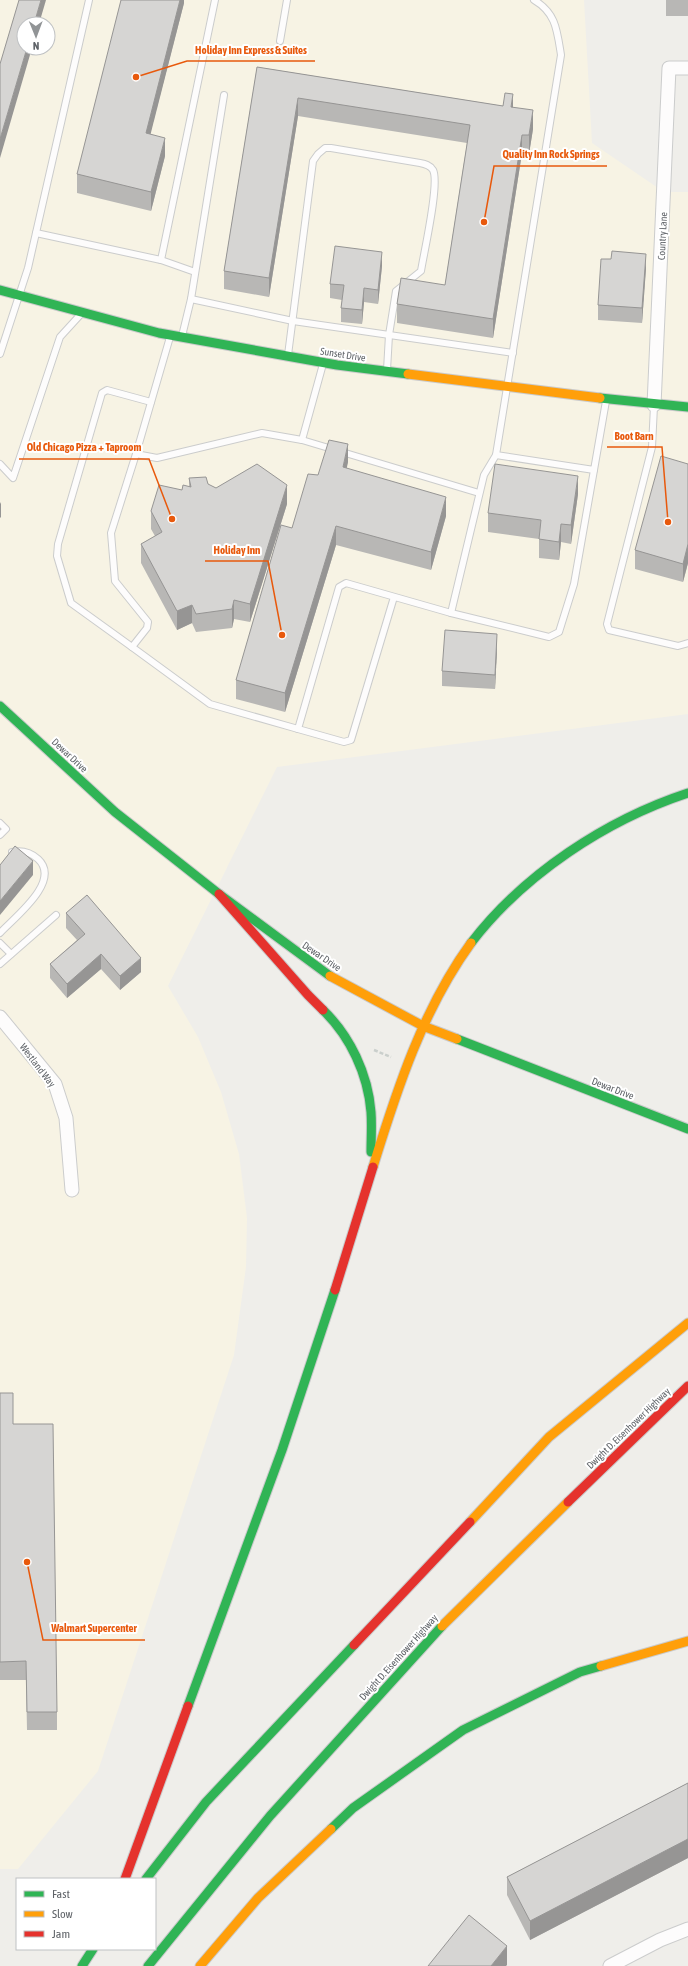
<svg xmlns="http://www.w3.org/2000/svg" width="688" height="1966" viewBox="0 0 688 1966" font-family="'Asap Condensed',sans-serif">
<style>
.commercial{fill:#f7f3e4;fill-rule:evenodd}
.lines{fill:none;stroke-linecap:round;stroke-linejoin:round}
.lane-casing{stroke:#cbcccc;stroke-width:8}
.street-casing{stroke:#cbcccc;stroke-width:15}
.fast-casing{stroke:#cacacb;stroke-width:11}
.slow-casing{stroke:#cacacb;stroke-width:11}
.jam-casing{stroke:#cacacb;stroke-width:11}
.path{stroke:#cacfcc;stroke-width:2.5;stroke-dasharray:4 2;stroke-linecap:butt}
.lane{stroke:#fdfcfc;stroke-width:6}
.street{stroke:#fdfcfc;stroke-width:13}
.fast{stroke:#30b455;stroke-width:9}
.slow{stroke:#ff9f0a;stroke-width:9}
.jam{stroke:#e5322d;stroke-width:9}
.wall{fill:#b8b7b5}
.shaded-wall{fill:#969594}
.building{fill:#d6d5d3;stroke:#969594}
.labels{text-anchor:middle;stroke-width:4;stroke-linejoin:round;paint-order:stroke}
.street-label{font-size:10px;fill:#5f6368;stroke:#fff}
.leader{fill:none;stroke:#e8590c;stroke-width:1.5}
.callout-dot{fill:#e8590c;stroke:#fff;stroke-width:1.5}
.callout-label{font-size:11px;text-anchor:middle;font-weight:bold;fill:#e8590c;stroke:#fff;stroke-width:4;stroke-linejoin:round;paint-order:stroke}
</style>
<rect width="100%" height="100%" fill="#efeeea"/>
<path class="commercial" d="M0,0h584l8,143 72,49h24v522l-411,53 -109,219 30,51 23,55 18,62 8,64 -1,49 -12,88 -136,416 -80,98h-18zM24,24h24v24h-24z"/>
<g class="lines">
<defs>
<g id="lane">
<path d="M534,0c22,13 23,30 27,55l-65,400 98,15 12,-69"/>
<polyline points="280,41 287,0"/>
<polyline points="36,233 161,260 195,272"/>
<polyline points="161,260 215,0"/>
<polyline points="191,299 293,321 513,353"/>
<polyline points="182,336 191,299 224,95"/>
<polyline points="170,337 136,454 157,458 262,433 302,440 323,364"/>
<polyline points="0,354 28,268 89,0"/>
<path d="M288,355l25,-194 5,-7 7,-6h6l89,15c5,1 10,2 13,7 7,13 -9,82 -12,101l-25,20 -7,44 -2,35"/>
<polyline points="654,406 652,447 607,624 609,630 678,646 688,643"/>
<polyline points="302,440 479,493"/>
<polyline points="136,454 111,533 115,581 148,622 147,628 132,647 71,603 57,556 58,544 102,393 107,390 151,402"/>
<polyline points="496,455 484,475 451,613 549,637 559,632 574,584 594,470"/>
<polyline points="0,464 13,478 60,337 81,314"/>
<polyline points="394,597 351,740 344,742 298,729 339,587 346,583 451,613"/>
<polyline points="132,647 210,704 298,729"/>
<polyline points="0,823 6,829 0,835"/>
<path d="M0,933c15,-16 62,-52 38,-74 -8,-7 -16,-9 -26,-7"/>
<polyline points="0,943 11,954"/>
<polyline points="0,964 56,915"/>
</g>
<g id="street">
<polyline points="654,405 669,68 688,68"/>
<polyline points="0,1017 55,1084 66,1118 72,1190"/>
<polyline points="610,1966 660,1940 688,1929"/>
</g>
<g id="fast">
<polyline points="0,290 159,333 337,365 408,374"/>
<polyline points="600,398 688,407"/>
<polyline points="0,706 115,812 219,894 330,976"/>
<path d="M471,943c53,-69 135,-123 217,-150"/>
<path d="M323,1010c27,26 45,64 48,102 1,13 0,27 0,40"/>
<polyline points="457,1039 688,1129"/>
<polyline points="188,1706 282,1450 335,1290"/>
<polyline points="331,1829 353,1808 463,1730 580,1672 601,1666"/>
<polyline points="146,1879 206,1802 354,1645"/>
<polyline points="82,1966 93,1949"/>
<polyline points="148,1966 270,1816 442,1626"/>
</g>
<g id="slow">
<polyline points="408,374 600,398"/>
<polyline points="330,976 423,1026 457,1039"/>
<path d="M373,1167c24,-78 50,-158 98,-224"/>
<polyline points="470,1522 549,1437 688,1323"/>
<polyline points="442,1626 568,1502"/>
<polyline points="601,1666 688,1641"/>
<polyline points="200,1966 258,1898 331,1829"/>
</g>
<g id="jam">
<polyline points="219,894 308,995 323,1010"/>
<polyline points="335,1290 373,1167"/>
<polyline points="568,1502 688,1386"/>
<polyline points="354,1645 470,1522"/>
<polyline points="125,1879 188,1706"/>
</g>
</defs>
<use href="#lane" class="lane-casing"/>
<use href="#street" class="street-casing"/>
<use href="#fast" class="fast-casing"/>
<use href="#slow" class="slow-casing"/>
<use href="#jam" class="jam-casing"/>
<polyline class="path" points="374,1050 391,1057"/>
<use href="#lane" class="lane"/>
<use href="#street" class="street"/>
<use href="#fast" class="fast"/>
<use href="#slow" class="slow"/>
<use href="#jam" class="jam"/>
</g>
<g class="wall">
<polygon points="184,0 184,3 150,134 165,156 151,211 77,193 77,174"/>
<rect x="666" y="0" width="22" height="16"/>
<polygon points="257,67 503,106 513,107 533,129 529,154 522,153 493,338 397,323 397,304 445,285 467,143 298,116 269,297 224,289 224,271"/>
<polygon points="382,266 378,304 364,302 362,324 341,322 341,308 342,300 330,298 330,284"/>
<polygon points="646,268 642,323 598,320 598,305"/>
<polygon points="348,462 346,468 446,516 431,570 336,545 285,712 236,699 236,680 292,528 318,475"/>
<polygon points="688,464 688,563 683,582 635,569 635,550"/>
<polygon points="189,478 216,488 287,504 250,622 234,619 232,628 196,632 192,623 177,630 141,563 141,544 155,536 151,529 151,511 182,490 189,486"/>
<polygon points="578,494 571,544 561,542 559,560 539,558 539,539 488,532 488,513"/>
<polygon points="497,649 495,689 442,686 442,671"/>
<polygon points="66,913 141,972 120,990 101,969 67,998 50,978 50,964 77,940 66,928"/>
<polygon points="0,1393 13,1424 57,1712 57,1730 27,1730 26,1680 0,1680"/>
<polygon points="688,1783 688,1858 530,1940 507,1895 507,1877"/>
</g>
<g class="shaded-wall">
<polygon points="41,0 46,0 39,24 34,24"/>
<polygon points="180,0 184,0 184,3 146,152 146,133"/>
<polygon points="27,48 32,48 0,158 0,139"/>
<polygon points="513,94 513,112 511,107"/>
<polygon points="298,98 298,116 269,297 269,278"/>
<polygon points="533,110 533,129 529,154 529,135"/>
<polygon points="522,135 522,153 493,338 493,319"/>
<polygon points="165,138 165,156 151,211 151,192"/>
<polygon points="382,252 382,266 378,304 378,290"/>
<polygon points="646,254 646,268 642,323 642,308"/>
<polygon points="364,288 364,302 362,324 362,310"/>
<polygon points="348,444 348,462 343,486 343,467"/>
<polygon points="578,476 578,494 571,544 571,525"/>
<polygon points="287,485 287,504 250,622 250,604"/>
<polygon points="446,497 446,516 431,570 431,552"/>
<polygon points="1,502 1,517 0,518 0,504"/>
<polygon points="561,524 561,542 559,560 559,542"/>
<polygon points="336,526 336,545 285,712 285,693"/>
<polygon points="688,544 688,563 683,582 683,564"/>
<polygon points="234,600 234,619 232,628 232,609"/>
<polygon points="192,605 192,623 177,630 177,611"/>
<polygon points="497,634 497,649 495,689 495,675"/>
<polygon points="33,861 33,875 0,915 0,901"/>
<polygon points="101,954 101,969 67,998 67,984"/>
<polygon points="141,958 141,972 120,990 120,976"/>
<polygon points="688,1839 688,1858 530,1940 530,1921"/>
<polygon points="507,1946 507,1965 506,1966 491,1966"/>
</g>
<g class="building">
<polygon points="19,0 41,0 34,24 24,24 24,48 27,48 0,139 0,64"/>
<polygon points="121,0 180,0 146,133 165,138 151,192 77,174"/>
<polygon points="257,67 503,106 505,93 513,94 511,107 533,110 529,135 522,135 493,319 397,304 401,278 445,285 470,125 298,98 269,278 224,271"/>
<polygon points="335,246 382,252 378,290 364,288 362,310 341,308 344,285 330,284"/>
<polygon points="612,251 646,254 642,308 598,305 601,259 611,259"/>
<polygon points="329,440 348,444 343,467 446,497 431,552 336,526 285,693 236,680 281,525 292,528 308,474 318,475"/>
<polygon points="661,456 688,464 688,544 683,564 635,550"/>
<polygon points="257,464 287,485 250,604 234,600 232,609 196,614 192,605 177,611 141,544 162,532 151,511 159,485 182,490 183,485 191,487 189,478 206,477 208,484 216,488"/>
<polygon points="495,464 578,476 571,525 561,524 559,542 539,539 541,520 488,513"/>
<polygon points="445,630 497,634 495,675 442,671"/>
<polygon points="15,846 33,861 0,901 0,865"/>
<polygon points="87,895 141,958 120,976 101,954 67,984 50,964 85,934 66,913"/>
<polygon points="0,1393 13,1393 13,1424 53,1424 57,1712 27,1712 26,1661 0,1662"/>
<polygon points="688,1783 688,1839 530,1921 507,1877"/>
<polygon points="469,1915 507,1946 491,1966 428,1966"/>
</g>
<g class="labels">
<g class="street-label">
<text transform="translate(662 236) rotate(-87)" y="4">Country Lane</text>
<text transform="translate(343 354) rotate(9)" y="4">Sunset Drive</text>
<text transform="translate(70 755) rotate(43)" y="4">Dewar Drive</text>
<text transform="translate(322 956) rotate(34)" y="4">Dewar Drive</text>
<text transform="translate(38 1065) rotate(53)" y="4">Westland Way</text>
<text transform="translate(613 1088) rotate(21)" y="4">Dewar Drive</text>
<text transform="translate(628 1428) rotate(-44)" y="4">Dwight D. Eisenhower Highway</text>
<text transform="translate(398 1657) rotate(-48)" y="4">Dwight D. Eisenhower Highway</text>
</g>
</g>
<path class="leader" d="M136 77L187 61H315M484 222L494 166H607M668 522L662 447H607M172 519L149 459H19M282 635L268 561H205M27 1562L43 1640H145"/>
<g class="callout-dot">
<circle cx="136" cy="77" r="4"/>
<circle cx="484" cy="222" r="4"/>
<circle cx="668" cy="522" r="4"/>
<circle cx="172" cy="519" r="4"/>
<circle cx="282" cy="635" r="4"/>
<circle cx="27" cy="1562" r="4"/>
</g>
<g class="callout-label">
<text x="251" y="54">Holiday Inn Express &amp; Suites</text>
<text x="551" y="158">Quality Inn Rock Springs</text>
<text x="634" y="440">Boot Barn</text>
<text x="84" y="451">Old Chicago Pizza + Taproom</text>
<text x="237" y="554">Holiday Inn</text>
<text x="94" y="1632">Walmart Supercenter</text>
</g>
<rect x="16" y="1878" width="140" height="72" fill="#ffffff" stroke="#bfc1c3"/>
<rect x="24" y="1891" width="20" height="6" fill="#30b455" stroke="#bfc1c3"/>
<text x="52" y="1898" font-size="12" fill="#5f6368">Fast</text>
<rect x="24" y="1911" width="20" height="6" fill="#ff9f0a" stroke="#bfc1c3"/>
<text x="52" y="1918" font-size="12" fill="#5f6368">Slow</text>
<rect x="24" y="1931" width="20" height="6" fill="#e5322d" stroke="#bfc1c3"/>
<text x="52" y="1938" font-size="12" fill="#5f6368">Jam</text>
<g transform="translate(36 36) rotate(179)"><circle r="19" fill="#ffffff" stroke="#bfc1c3"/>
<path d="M0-3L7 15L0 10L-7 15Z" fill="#919496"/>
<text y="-6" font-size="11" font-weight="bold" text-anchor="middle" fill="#5f6368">N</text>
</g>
</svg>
